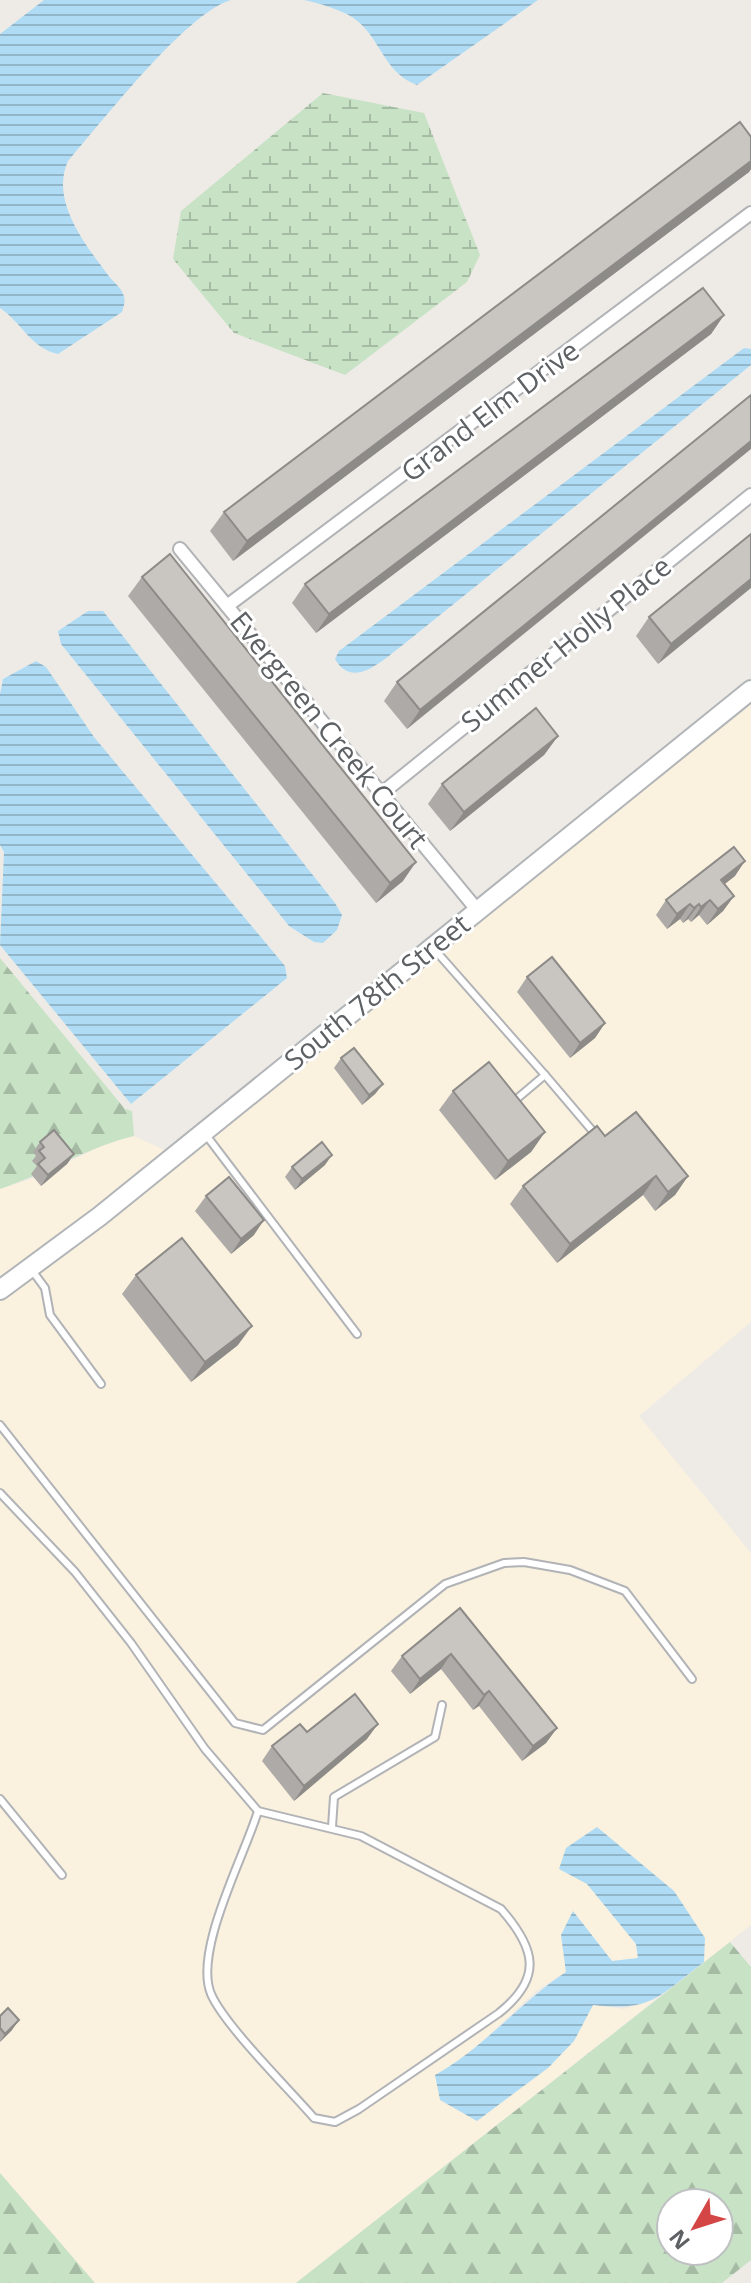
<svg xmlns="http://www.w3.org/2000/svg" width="751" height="2283" viewBox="0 0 751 2283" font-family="'Open Sans',sans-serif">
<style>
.commercial{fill:#faf1df}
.forest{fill:url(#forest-firs);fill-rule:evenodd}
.wetland{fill:url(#wetland-marsh)}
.water{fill:url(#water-rules)}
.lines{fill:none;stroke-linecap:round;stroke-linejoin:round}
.lane-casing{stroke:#b1b3b6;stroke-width:10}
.street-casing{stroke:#b1b3b6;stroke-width:16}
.secondary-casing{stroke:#b2b5b8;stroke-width:22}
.lane{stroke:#fff;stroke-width:6}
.street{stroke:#fff;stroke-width:12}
.secondary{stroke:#fff;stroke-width:18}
.wall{fill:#adaaa7}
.shaded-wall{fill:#8d8b88}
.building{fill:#c9c6c2;stroke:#8d8b88;stroke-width:2}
.labels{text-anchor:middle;stroke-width:6;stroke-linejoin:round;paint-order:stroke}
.street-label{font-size:28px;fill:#5d6164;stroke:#fff}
</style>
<defs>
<pattern id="forest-firs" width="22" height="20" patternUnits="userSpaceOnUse" patternTransform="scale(2)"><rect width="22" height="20" fill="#c8e2c5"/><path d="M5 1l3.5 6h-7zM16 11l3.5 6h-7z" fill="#a6bba4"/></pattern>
<pattern id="wetland-marsh" width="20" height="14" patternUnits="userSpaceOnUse" patternTransform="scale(2)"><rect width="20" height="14" fill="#c8e2c5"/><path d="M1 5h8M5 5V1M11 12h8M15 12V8" fill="none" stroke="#a6bba4"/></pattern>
<pattern id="water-rules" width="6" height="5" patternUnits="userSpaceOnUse" patternTransform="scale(2)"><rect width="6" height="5" fill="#afdcf4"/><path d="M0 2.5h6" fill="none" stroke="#92b6c9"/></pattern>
</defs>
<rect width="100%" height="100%" fill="#eeebe6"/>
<g class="commercial">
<polygon points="751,701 751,1322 639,1416 751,1553 751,1925 704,1962 704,1938 674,1891 627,1852 559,1869 587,1883 636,1944 638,1959 612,1961 572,1912 561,1935 566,1972 536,1991 461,2061 435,2075 477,2121 574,2041 593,2004 624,2009 655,2000 296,2283 95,2283 0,2173 0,1300"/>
<polygon points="134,1136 167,1151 0,1279 0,1189 42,1175 111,1141"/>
</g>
<g class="forest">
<path d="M0,958l125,151 7,2 2,25c-46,11 -89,38 -134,53z"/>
<path d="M730,1942l21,25v293l-29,23h-426zM671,2203h48v48h-48z"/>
<polygon points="0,2173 95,2283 0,2283"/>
</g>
<polygon class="wetland" points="323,93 424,113 480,255 467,282 345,375 234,333 173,259 181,211"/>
<g class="water">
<path d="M44,0h187c-45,13 -129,122 -163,161 -18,40 17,83 40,114 4,6 13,12 15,19 3,7 1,11 -1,18l-64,42c-27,-6 -36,-31 -58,-46v-274z"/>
<path d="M304,0h234l-121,85c-35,-13 -36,-49 -65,-68 -13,-8 -34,-14 -48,-17z"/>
<path d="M744,348l7,1v16l-347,279c-20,15 -51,47 -69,15l4,-8z"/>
<polygon points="88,611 103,611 335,903 342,915 337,930 323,943 314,942 289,926 61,644 58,631"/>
<polygon points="36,661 46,667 94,737 285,966 287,978 131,1104 0,945 4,852 0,845 0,694 3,679"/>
<path d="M597,1827l77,64 31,47 -1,24c-45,34 -52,50 -111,43l-19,36 -26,27 -71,53 -37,-21 -5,-25c49,-27 84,-72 131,-103l-5,-37 12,-24 39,50 26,-3 -2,-14 -49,-60 -28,-15 7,-21z"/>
</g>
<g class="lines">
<defs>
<g id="lane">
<polyline points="435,950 545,1075 513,1102"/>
<polyline points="545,1075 596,1135"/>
<polyline points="206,1135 357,1334"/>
<polyline points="31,1269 45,1288 50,1315 101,1384"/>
<polyline points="0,1425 235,1723 263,1730 445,1584 504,1563 524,1562 570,1570 625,1591 692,1679"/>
<path d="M0,1493l75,79 56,71 74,106 53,62 103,25 140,73c35,40 42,69 -2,104l-140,96 -24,13 -21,-4c-25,-29 -89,-92 -103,-124 -18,-43 34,-139 47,-183"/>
<polyline points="0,1799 62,1875"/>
<polyline points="332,1827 334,1797 435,1737 442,1705"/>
</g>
<g id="street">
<polyline points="180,549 478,911"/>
<polyline points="227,606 751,213"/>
<polyline points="381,794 751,495"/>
</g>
<polyline id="secondary" points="0,1290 100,1216 751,690"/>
</defs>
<use href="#lane" class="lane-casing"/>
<use href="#street" class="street-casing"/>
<use href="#secondary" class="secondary-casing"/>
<use href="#lane" class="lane"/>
<use href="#street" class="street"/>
<use href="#secondary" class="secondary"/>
</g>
<g class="wall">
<polygon points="751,137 751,169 749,172 233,561 210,531 224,512"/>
<polygon points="724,315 711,334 316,633 292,603 305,584"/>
<polygon points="751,395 407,729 384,701 397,682"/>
<polygon points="751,534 658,664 636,636 649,617"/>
<polygon points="142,577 403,881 376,903 128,596"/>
<polygon points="558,736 544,755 450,831 428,804 442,784"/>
<polygon points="735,876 724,884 734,896 723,911 707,925 699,915 691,922 688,919 683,923 680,919 667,929 656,915 666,900"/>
<polygon points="527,977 605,1023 595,1038 570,1058 517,992"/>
<polygon points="341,1058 383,1084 375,1094 362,1105 334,1068"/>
<polygon points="453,1091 545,1132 531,1152 495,1180 439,1110"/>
<polygon points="605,1136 688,1176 675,1195 655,1211 643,1195 557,1263 510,1204 523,1186"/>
<polygon points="40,1142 74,1154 67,1164 41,1186 31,1174 37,1166 32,1161 36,1156 33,1152"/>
<polygon points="325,1165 295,1190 285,1177 292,1167"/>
<polygon points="206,1196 254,1235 231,1254 195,1211"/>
<polygon points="136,1275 238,1345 191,1382 122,1294"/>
<polygon points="460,1608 557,1728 546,1743 522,1761 479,1706 473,1710 441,1669 410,1694 391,1671 402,1656"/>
<polygon points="307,1732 367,1739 294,1801 262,1761 272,1746"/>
<polygon points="0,2016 12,2030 0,2042"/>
</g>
<g class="shaded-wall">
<polygon points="751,161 751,169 749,172 233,561 247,541"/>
<polygon points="724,315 711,334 316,633 329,614"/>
<polygon points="751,441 751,449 407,729 420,710"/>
<polygon points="751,579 751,588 658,664 671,644"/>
<polygon points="558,736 544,755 450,831 464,812"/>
<polygon points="745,861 735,876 711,895 721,880"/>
<polygon points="416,862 403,881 376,903 390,883"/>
<polygon points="734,896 723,911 707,925 718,909"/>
<polygon points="710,900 699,915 691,922 701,907"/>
<polygon points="690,904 680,919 667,929 677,914"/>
<polygon points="699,904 688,919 683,923 694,908"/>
<polygon points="605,1023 595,1038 570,1058 580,1043"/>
<polygon points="383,1084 375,1094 362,1105 369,1095"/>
<polygon points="545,1132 531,1152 495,1180 508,1161"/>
<polygon points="74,1154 67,1164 41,1186 48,1175"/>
<polygon points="332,1155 325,1165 295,1190 302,1179"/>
<polygon points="656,1176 643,1195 557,1263 570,1244"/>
<polygon points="688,1176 675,1195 655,1211 668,1192"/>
<polygon points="264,1220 254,1235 231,1254 241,1239"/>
<polygon points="252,1326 238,1345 191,1382 205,1362"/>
<polygon points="451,1654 441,1669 410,1694 420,1679"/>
<polygon points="489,1691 479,1706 473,1710 484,1695"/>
<polygon points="378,1724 367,1739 294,1801 304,1786"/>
<polygon points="557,1728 546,1743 522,1761 533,1746"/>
<polygon points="19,2020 12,2030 0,2042 5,2034"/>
</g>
<g class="building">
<polygon points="740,122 751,137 751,161 247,541 224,512"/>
<polygon points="703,288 724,315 329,614 305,584"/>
<polygon points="751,395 751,441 420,710 397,682"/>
<polygon points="751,534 751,579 671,644 649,617"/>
<polygon points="170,554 416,862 390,883 142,577"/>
<polygon points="536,708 558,736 464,812 442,784"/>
<polygon points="734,847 745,861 721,880 734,896 718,909 710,900 701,907 699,904 694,908 690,904 677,914 666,900"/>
<polygon points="552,957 605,1023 580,1043 527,977"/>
<polygon points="354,1048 383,1084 369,1095 341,1058"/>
<polygon points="489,1062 545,1132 508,1161 453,1091"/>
<polygon points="636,1112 688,1176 668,1192 656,1176 570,1244 523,1186 597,1126 605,1136"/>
<polygon points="54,1130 74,1154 48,1175 38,1164 45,1158 39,1151 44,1147 40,1142"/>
<polygon points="322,1142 332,1155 302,1179 292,1167"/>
<polygon points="229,1177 264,1220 241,1239 206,1196"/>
<polygon points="182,1238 252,1326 205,1362 136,1275"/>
<polygon points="460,1608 557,1728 533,1746 489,1691 484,1695 451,1654 420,1679 402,1656"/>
<polygon points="355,1694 378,1724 304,1786 272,1746 300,1724 307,1732"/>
<polygon points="8,2008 19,2020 5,2034 0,2028 0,2016"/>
</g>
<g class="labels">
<g class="street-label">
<text transform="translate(490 411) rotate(-37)" y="10">Grand Elm Drive</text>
<text transform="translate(566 644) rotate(-39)" y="10">Summer Holly Place</text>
<text transform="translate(329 730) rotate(51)" y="10">Evergreen Creek Court</text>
<text transform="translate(377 992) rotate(-39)" y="10">South 78th Street</text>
</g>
</g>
<g transform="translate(695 2227) rotate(231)"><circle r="38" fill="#ffffff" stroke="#bec0c1" stroke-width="2"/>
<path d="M0-6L14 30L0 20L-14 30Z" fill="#d44646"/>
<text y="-12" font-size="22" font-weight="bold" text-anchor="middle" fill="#5d6164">N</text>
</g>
</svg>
